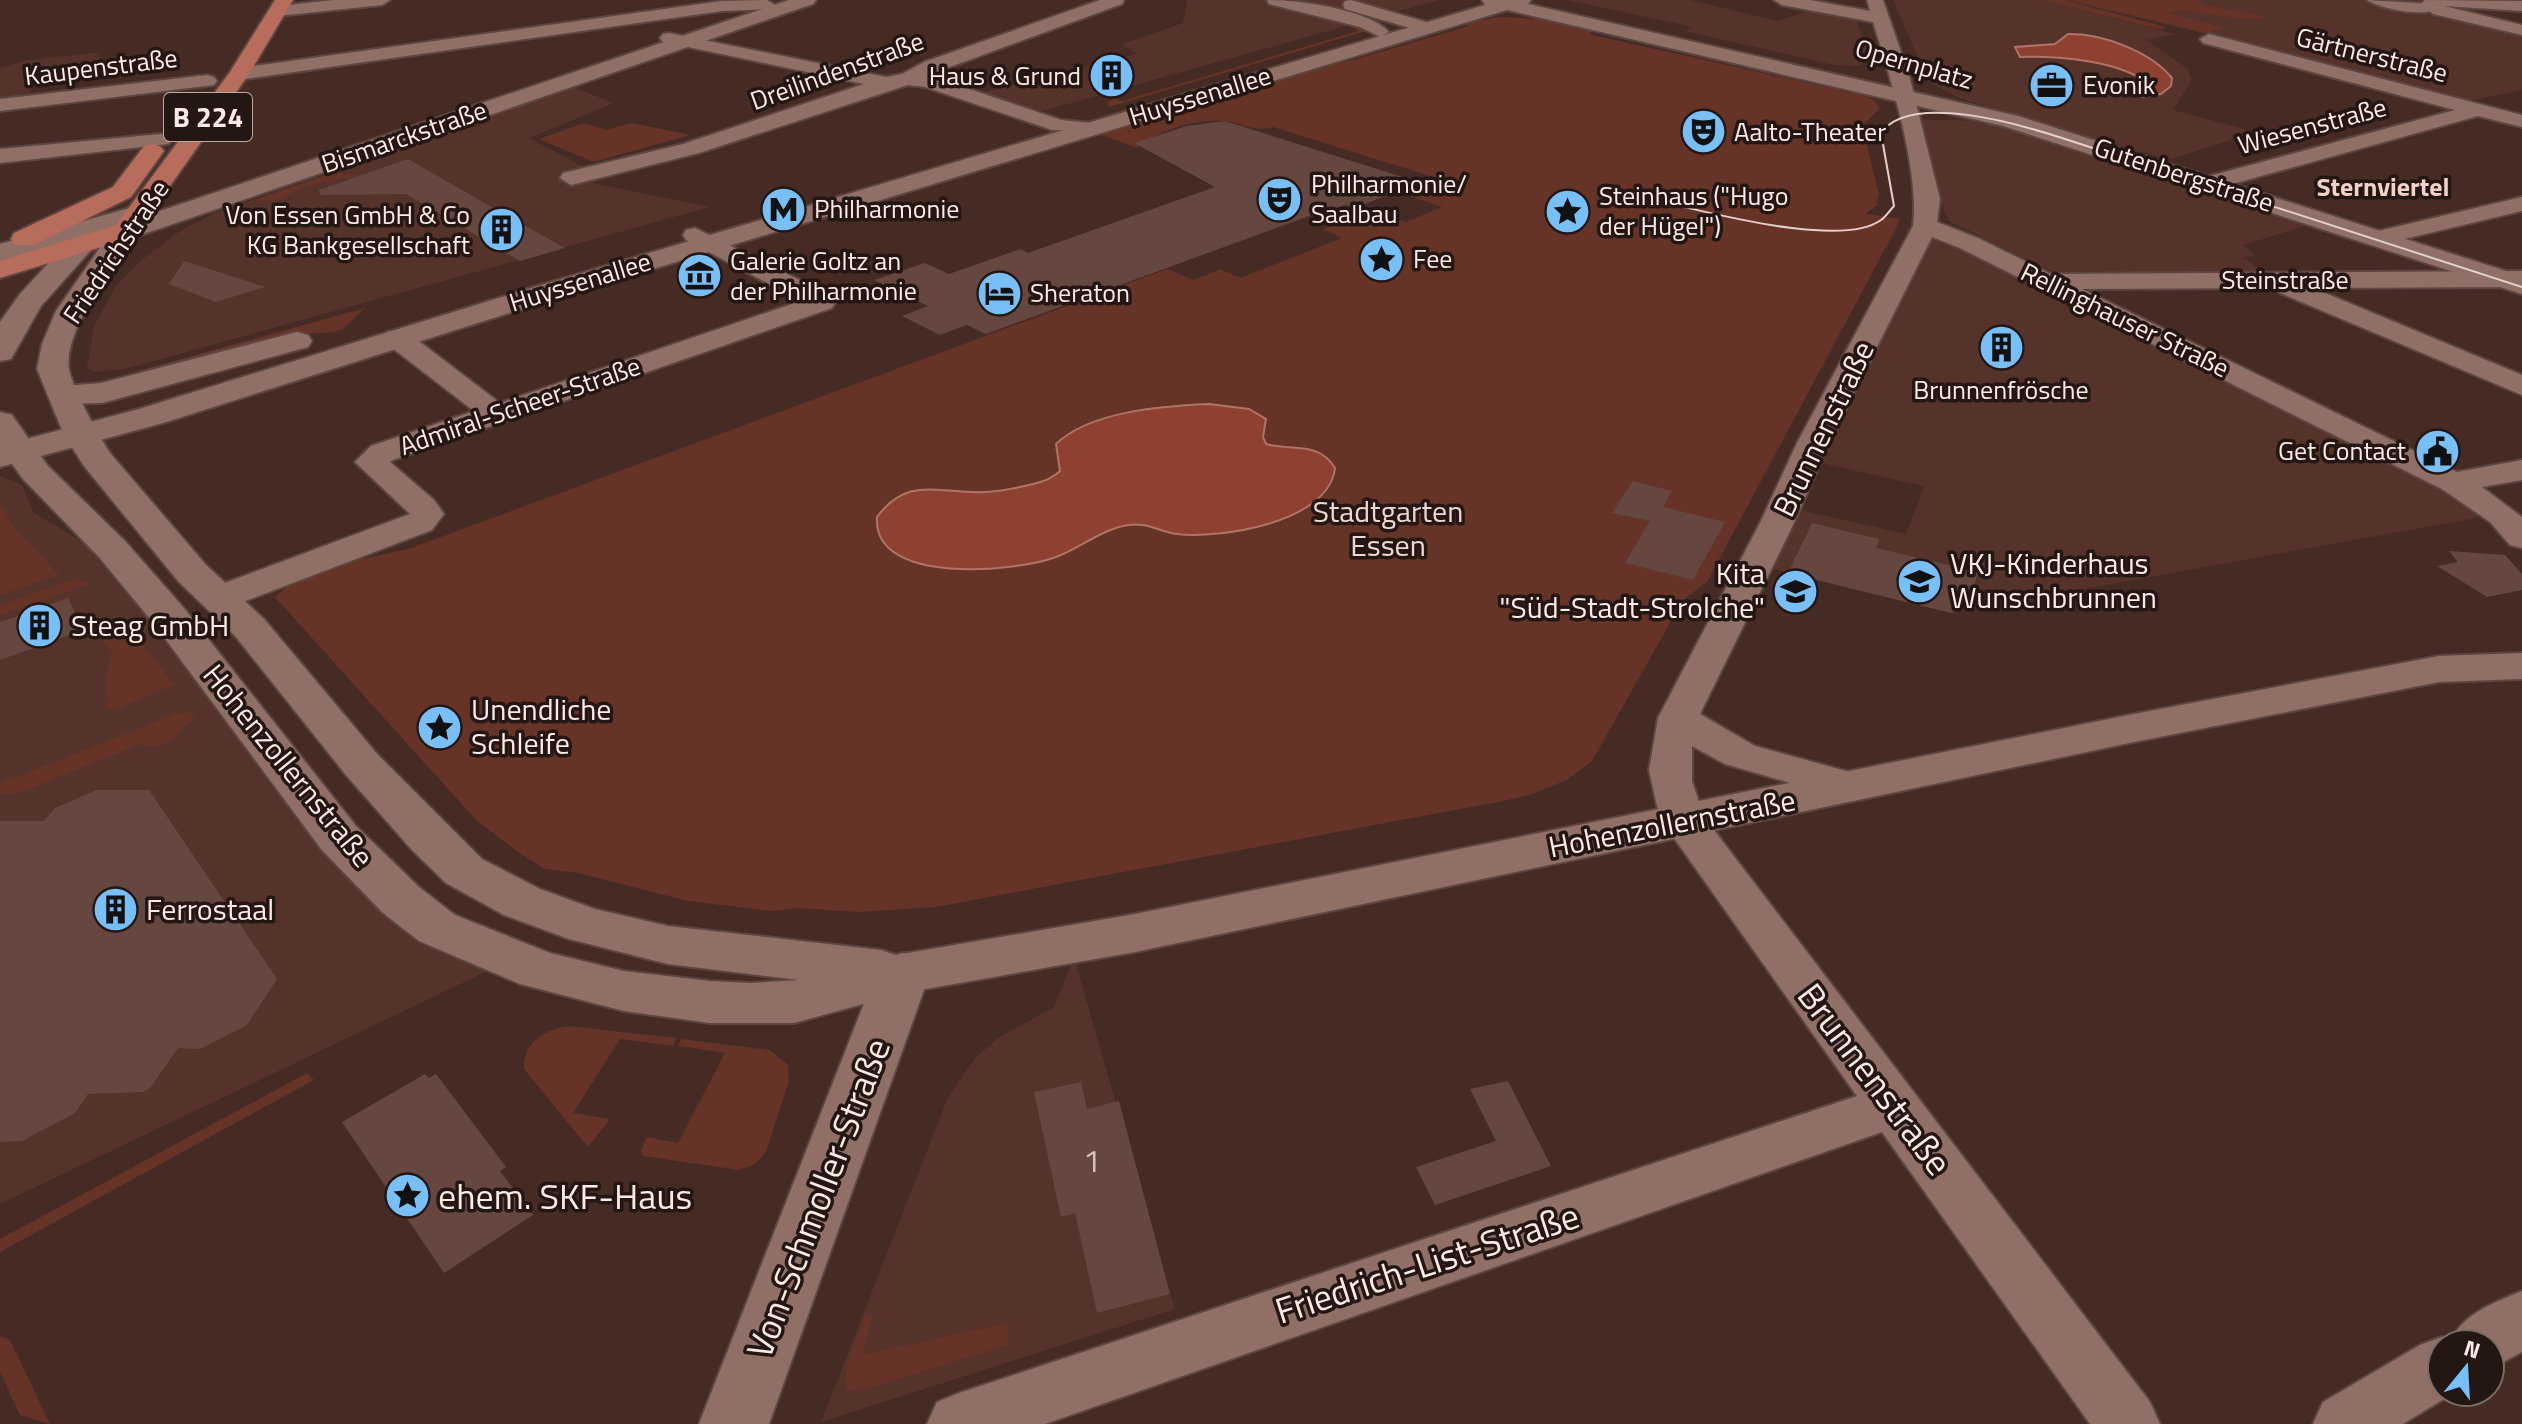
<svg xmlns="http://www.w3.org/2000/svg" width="2522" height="1424" viewBox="0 0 2522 1424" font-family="'Titillium Web',sans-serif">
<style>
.built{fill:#55332b}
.green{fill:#663327}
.water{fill:#8e4131;stroke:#af7467;stroke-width:2}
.building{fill:#664740}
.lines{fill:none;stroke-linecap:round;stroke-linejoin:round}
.pedestrian-casing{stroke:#5d4640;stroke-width:4}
.minor-casing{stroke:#5d4640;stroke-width:4}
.tertiary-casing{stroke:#5d4640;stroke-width:4}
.secondary-casing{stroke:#5d4640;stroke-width:4}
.primary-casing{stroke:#5d4640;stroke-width:4}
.pedestrian{fill:#906f67;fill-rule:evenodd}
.minor{fill:#906f67;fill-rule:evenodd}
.tertiary{fill:#906f67;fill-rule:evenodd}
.secondary{fill:#906f67;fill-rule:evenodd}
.primary{fill:#b86c5b;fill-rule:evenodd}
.tram{stroke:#e4d0cb;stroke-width:2}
.labels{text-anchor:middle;stroke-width:7;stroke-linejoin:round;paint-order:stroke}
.far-street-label{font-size:26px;fill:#fdeae5;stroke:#231613}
.far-poi-label{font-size:26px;fill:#fdeae5;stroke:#231613;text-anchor:start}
.far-neighbourhood-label{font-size:26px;font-weight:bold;fill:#f5d0c7;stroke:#231613}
.shield{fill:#231613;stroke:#bcaaa6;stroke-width:2}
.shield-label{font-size:28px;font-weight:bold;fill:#fdeae5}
.street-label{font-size:30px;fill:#fdeae5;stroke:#231613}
.park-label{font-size:30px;fill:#efd7d1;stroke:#231613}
.poi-label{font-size:30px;fill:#fdeae5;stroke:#231613;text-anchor:start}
.near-number-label{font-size:32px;fill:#d7c1bc}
.near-street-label{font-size:36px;fill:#fdeae5;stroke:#231613}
.near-poi-label{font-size:36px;fill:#fdeae5;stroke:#231613;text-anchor:start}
</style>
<rect width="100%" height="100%" fill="#462a24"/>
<g class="built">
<polygon points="1187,0 1439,0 1028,115 973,95 1136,54 1122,44 1183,23"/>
<polygon points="1568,0 1690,0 1778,21 1816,8 1855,16 1871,60 1858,66 1834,65 1684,31 1692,27"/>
<polygon points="1893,0 2042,0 2175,34 2146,40 2188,69 2192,80 2173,110 2255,132 2169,160 1959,98 1928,81"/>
<polygon points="2064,0 2522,0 2522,5 2431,0 2424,10 2522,34 2522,90 2469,101 2340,66"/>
<polygon points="100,52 98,65 34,74 29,96 0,99 0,68 27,60"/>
<polygon points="573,87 614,103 529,138 593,172 573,179 710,207 125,369 93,372 87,367 94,326 116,286 144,258 180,231 215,213"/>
<polygon points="1915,119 1984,121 2305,226 2243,245 2256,256 2243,257 2263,272 2055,273 1949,221 1932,183"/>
<polygon points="1927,229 2498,514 1951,613 1758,565 1787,507 1906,534 1924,486 1812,461"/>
<polygon points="0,476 22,485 34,513 103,553 208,683 496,967 0,1204"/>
<polygon points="1074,957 1175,1309 821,1422 948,1097 976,1057 998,1038 1054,1007"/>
</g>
<g class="green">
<polygon points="2042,0 2064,0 2166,27 2162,30"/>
<path d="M2069,0h127l13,6 57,11c-36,8 -64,-12 -100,-4l59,15 -18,5z"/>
<path d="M1500,17l41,2 54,11 -7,4 278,62 9,5 5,7 -18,18 17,69 -3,8 2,1 -12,10 35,5 -194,363 -24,18 -91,161 -25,19 -37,15 -32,7 -562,105 -79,5 -59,-4 -27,3 -83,-10 -110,-28 -33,-4 -27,-17 -42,-32 -201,-223c36,-34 91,-37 136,-49l756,-279 27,11 26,-11 20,9 102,-40 -19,-9 48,-18 35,11 36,-15 -32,-11 36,-15 -173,-54c-19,6 -31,-5 -50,-6 -29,-2 -64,9 -86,27l-41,-15 196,-60 65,-14 112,-33 -8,-3z"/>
<polygon points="1360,26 1366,31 1109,107 1108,102 1114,98 1122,101 1358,31 1354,28"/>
<polygon points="584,123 606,130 632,123 691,135 593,162 539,139"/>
<path d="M332,173l29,2c-17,6 -29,4 -44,8 -31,7 -33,24 -62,17z"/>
<polygon points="365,308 343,329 334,332 303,334 124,378 138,371"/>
<polygon points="0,503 14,528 59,575 0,595"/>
<polygon points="76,579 90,584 0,615 0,605"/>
<polygon points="124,619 174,685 113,710 107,707 106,679 112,653 94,630"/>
<polygon points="189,712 195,718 179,731 177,738 156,747 137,745 22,792 0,795 0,784 178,713"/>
<path d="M569,1026l107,12 -3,8 -53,-7 -47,74 37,6 -22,28 -64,-78c-1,-27 22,-40 45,-43z"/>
<polygon points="681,1039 770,1050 788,1065 789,1081 766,1152 755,1164 739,1170 643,1156 641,1151 646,1137 678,1143 725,1053 678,1046"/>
<polygon points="307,1073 314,1080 0,1252 0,1239"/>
<polygon points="866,1314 873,1316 862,1355 1007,1323 1008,1345 869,1388 847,1390 846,1368"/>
<polygon points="0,1336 10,1340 50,1424 20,1415 0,1372"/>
</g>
<g class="water">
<path d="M2068,34c34,-1 83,18 104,44l-1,8 -10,8 -19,3 1,-8h9c-22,-29 -98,-33 -132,-32l-5,-10 40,-3z"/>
<path d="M1209,404l40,5 17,10 -3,18 3,7c26,7 53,-3 69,24 -6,55 -116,71 -158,66 -16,-2 -31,-12 -48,-9 -25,3 -49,23 -73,32 -40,15 -184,29 -179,-40 28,-38 54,-26 95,-25 20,1 41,-3 61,-8 10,-3 19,-5 27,-13l-4,-27c34,-33 107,-38 153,-40z"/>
</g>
<g class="building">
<polygon points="1225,121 1412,180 1392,188 1400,190 1355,208 1346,205 1320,212 986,334 967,325 940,335 902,316 928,306 874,280 925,263 949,274 1020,249 1028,253 1215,187 1134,143 1187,126"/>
<polygon points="408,159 495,209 565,248 520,261 406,194 320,195 319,190"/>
<polygon points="184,261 265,287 216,302 169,284"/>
<polygon points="1633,481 1672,491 1663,507 1725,522 1693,580 1625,563 1650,521 1612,513"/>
<polygon points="1812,523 1879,539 1876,548 1978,572 1970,600 1951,613 1788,573"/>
<polygon points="2449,551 2505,555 2522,574 2522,590 2487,597 2437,566 2458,562"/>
<polygon points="68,598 83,630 0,660 0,622"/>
<polygon points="97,790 149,790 277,979 247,1025 200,1049 178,1048 150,1088 143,1092 88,1094 75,1113 22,1141 0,1142 0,821 44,821 55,808"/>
<polygon points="425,1074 429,1078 436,1074 506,1167 500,1171 533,1215 444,1273 342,1122"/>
<polygon points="1508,1081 1551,1166 1435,1205 1416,1167 1496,1141 1470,1089"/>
<polygon points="1081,1082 1087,1109 1119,1101 1170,1294 1097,1313 1075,1213 1061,1217 1034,1092"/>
</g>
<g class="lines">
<defs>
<path id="pedestrian" d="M2367,0l66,4 6,4c-15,10 -58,1 -72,-8z"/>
<g id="minor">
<polygon points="334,0 390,0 382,5 278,16 270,11 278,6"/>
<polygon points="767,0 775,5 773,9 722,11 239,80 229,74 239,68 722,1"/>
<polygon points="1100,0 1124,0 1122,4 928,75 1061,120 1103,124 1106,128 1103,132 1052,130 925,87 908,85 699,153 571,185 560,178 563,173 683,144 864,84 669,43 663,42 660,38 663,34 669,33 886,77 902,74 924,62"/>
<path d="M1267,0c30,0 101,9 122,32l-9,5 -20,-10 -91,-23z"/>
<polygon points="1351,0 1433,24 1436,28 1427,33 1345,9 1343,5 1345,1"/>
<path d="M1774,0h36l60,11 -3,-11h16l26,75 31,124 -3,23 41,16 73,36 471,-3v16l-209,1 209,87v20l-242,-102 -3,-5 -195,1 375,183 65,-12v20l-40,7 40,30v31l-12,-3 -20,-23 -48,-33 -482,-241 -28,-11 -103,206 -35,80 -94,191 55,32 113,31 6,10 -6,10 -15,4 -128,-37 -33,-18v35l12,36 446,585 10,22h-70l-208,-292 -837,292h-118l10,-22 22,-9 898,-297 -188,-265 -12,-25 -8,-36 9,-52 102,-195 37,-80 116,-217c7,-56 -23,-149 -40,-204l-91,-17z"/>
<polygon points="2425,0 2522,1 2522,11 2444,6 2522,25 2522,35 2433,14 2421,4"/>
<polygon points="2209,34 2522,115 2522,127 2478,116 2218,188 2202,188 2199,183 2202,178 2455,110 2203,43 2200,39"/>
<polygon points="207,75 214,77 217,81 214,85 0,111 0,99"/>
<polygon points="161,134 172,140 168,144 0,163 0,149"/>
<polygon points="2522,197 2522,211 2379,245 2370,243 2367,238 2370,233"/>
<polygon points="695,228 832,296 836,302 832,308 393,460 390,462 434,500 444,514 432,530 232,606 219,609 206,606 201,598 206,590 410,514 355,462 371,446 474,411 387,344 383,338 387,332 397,330 407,332 500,403 801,301 686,240 683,235 686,230"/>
<path d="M2522,1291v61l-32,17v-25h-48v48h13l-52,32h-90l10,-22 97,-57 22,-8 9,3c12,-26 44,-38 71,-49z"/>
</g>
<g id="tertiary">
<polygon points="1482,0 1531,0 1528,4 2018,116 2522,276 2522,294 2003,126 1507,10 541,303 163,423 0,467 0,446 139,409 521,291 1485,5"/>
<polygon points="297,332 308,335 312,341 308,347 102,403 63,404 52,401 47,394 52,387 101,383"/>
<polygon points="903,953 922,959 930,973 769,1424 699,1424 876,973 884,959"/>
</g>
<path id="secondary" d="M789,0h27l-3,4 -678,233c-21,31 -72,93 -66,132 3,19 30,67 41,84l96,112 58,54 114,136 104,104 58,30 55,20 73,17 213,24 15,5 239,-41 999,-200 305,-58 83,-3v26l-83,3 -305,60 -999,210 -232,41 -109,30h-84l-86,-12 -104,-27 -101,-43 -36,-28 -61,-63 -167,-225 -56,-68 -76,-78 -23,-32v-35l12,3 35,50 78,76 58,66 173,219 63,61 36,28 95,38 74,18 86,10 40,2 49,-3 -131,-16 -99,-25 -65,-24 -58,-32 -34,-33 -66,-75 -110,-138 -58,-56 -94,-115 -20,-31 -27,-66 5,-25 14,-33 57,-82 -5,2 -67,75 -30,53 -11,2v-39l20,-28 48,-52 -68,19v-17l144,-40 9,2 4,6z"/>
<g id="primary">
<polygon points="275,0 293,0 249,74 134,237 0,278 0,261 116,225 230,72"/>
<polygon points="152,144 160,146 164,151 131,197 34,245 14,245 11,239 14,233 113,187 144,146"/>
</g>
</defs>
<use href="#pedestrian" class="pedestrian-casing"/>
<use href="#minor" class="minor-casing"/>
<use href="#tertiary" class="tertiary-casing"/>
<use href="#secondary" class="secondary-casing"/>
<use href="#primary" class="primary-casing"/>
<use href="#pedestrian" class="pedestrian"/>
<use href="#minor" class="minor"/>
<use href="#tertiary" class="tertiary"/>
<use href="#secondary" class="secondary"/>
<use href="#primary" class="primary"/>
<path class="tram" d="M1671,204c45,10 172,44 210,16 5,-3 9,-10 13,-14l-13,-73c29,-42 141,-8 181,5l460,149"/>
</g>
<defs>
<symbol id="building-disc" viewBox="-11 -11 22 22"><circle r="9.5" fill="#78bff7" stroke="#231613"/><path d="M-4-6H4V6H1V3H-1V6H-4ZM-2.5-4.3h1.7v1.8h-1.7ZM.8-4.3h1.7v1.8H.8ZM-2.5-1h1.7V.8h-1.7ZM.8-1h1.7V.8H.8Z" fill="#111"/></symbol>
<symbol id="office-disc" viewBox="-11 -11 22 22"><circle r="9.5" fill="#78bff7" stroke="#231613"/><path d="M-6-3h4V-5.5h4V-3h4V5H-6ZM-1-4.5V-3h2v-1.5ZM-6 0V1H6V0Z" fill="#111"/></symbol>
<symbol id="theatre-disc" viewBox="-11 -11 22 22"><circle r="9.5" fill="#78bff7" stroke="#231613"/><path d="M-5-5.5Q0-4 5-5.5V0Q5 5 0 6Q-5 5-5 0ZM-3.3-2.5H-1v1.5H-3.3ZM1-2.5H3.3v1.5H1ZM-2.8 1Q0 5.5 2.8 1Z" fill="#111"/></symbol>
<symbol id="metro-disc" viewBox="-11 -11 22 22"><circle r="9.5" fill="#78bff7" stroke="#231613"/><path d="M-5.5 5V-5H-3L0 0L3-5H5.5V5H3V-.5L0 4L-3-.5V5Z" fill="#111"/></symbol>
<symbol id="sight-disc" viewBox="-11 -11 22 22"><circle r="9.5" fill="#78bff7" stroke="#231613"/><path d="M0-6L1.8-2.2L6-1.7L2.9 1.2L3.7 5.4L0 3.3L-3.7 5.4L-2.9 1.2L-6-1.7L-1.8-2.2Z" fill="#111"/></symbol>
<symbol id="museum-disc" viewBox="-11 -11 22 22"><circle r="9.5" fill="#78bff7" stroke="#231613"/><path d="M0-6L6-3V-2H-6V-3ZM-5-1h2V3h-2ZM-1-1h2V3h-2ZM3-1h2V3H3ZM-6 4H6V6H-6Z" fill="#111"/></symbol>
<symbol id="hotel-disc" viewBox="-11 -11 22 22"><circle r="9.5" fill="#78bff7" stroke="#231613"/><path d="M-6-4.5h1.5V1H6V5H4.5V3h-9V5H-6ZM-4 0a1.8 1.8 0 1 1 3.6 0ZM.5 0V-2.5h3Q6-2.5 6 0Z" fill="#111"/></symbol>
<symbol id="civic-disc" viewBox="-11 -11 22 22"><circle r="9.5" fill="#78bff7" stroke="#231613"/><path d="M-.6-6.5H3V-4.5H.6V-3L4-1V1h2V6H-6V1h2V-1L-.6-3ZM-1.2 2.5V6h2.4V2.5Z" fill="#111"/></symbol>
<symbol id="school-disc" viewBox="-11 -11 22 22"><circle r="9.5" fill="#78bff7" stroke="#231613"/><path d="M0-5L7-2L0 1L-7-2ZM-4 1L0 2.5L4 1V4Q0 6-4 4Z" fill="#111"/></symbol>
</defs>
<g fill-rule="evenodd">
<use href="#building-disc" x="1086" y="50" width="51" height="51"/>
<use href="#office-disc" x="2026" y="60" width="51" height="51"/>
<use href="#theatre-disc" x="1678" y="106" width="51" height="51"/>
<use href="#theatre-disc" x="1254" y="174" width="51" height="51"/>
<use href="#metro-disc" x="758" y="184" width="51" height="51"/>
<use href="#sight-disc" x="1542" y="186" width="51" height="51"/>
<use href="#building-disc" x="476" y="204" width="51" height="51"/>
<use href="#sight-disc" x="1356" y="234" width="51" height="51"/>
<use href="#museum-disc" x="674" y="250" width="51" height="51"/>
<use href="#hotel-disc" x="974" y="268" width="51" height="51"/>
<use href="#building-disc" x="1976" y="322" width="51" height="51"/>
<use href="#civic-disc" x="2412" y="426" width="51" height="51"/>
<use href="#school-disc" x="1894" y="556" width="51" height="51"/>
<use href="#school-disc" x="1770" y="566" width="51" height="51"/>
<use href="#building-disc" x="14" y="600" width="51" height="51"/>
<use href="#sight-disc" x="414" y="702" width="51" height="51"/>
<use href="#building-disc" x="90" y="884" width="51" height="51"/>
<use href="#sight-disc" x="382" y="1170" width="51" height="51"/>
</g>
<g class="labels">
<g class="far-street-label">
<text transform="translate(2372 55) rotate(14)" y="9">Gärtnerstraße</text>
<text transform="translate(1914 64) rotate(16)" y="9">Opernplatz</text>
<text transform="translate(101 67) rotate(-7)" y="9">Kaupenstraße</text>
<text transform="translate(837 71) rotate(-20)" y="9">Dreilindenstraße</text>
<text transform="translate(1200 96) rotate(-17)" y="9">Huyssenallee</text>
<text transform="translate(2312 126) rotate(-15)" y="9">Wiesenstraße</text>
<text transform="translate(404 137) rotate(-19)" y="9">Bismarckstraße</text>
<text transform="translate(2184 175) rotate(18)" y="9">Gutenbergstraße</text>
<text transform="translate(116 252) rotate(-56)" y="9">Friedrichstraße</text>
<text x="2285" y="289">Steinstraße</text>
<text transform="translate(580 282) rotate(-17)" y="9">Huyssenallee</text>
<text transform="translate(2125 320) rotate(26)" y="9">Rellinghauser Straße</text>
<text transform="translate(520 406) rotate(-19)" y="9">Admiral-Scheer-Straße</text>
</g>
<g class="far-poi-label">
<text x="1081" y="85" text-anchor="end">Haus &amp; Grund</text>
<text x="2083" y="94">Evonik</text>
<text x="1734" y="141">Aalto-Theater</text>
<text x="1311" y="193">Philharmonie/<tspan x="1311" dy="30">Saalbau</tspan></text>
<text x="1599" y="205">Steinhaus ("Hugo<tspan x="1599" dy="30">der Hügel")</tspan></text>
<text x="814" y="218">Philharmonie</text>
<text x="470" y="224" text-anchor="end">Von Essen GmbH &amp; Co<tspan x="470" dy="30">KG Bankgesellschaft</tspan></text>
<text x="1413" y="268">Fee</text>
<text x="730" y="270">Galerie Goltz an<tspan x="730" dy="30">der Philharmonie</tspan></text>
<text x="1030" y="302">Sheraton</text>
<text x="2001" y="399" text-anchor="middle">Brunnenfrösche</text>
<text x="2406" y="460" text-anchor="end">Get Contact</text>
</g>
<g class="far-neighbourhood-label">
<text x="2383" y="196">Sternviertel</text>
</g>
<rect class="shield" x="164" y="93" width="88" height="48" rx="6"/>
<g class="shield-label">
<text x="208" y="127">B 224</text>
</g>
<g class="street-label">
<text transform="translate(1824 429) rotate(-64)" y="10">Brunnenstraße</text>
<text transform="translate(288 766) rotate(51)" y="10">Hohenzollernstraße</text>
<text transform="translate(1672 824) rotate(-11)" y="10">Hohenzollernstraße</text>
</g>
<g class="park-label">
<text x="1388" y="522">Stadtgarten<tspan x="1388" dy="34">Essen</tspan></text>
</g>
<g class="poi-label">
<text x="1950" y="574">VKJ-Kinderhaus<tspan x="1950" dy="34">Wunschbrunnen</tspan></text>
<text x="1765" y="584" text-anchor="end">Kita<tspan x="1765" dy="34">"Süd-Stadt-Strolche"</tspan></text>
<text x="71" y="636">Steag GmbH</text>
<text x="471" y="720">Unendliche<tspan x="471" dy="34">Schleife</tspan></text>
<text x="146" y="920">Ferrostaal</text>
</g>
<g class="near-number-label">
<text x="1092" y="1172">1</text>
</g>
<g class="near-street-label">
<text transform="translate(1875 1079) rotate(53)" y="13">Brunnenstraße</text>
<text transform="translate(818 1198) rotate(-69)" y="13">Von-Schmoller-Straße</text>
<text transform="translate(1427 1263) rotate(-18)" y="13">Friedrich-List-Straße</text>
</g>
<g class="near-poi-label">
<text x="438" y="1209">ehem. SKF-Haus</text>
</g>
</g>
<g transform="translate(2466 1368) rotate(18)"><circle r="38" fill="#231613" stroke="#7a6b67" stroke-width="2"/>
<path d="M0-6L14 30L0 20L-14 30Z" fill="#78bff7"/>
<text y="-12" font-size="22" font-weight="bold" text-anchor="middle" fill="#fdeae5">N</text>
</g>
</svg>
